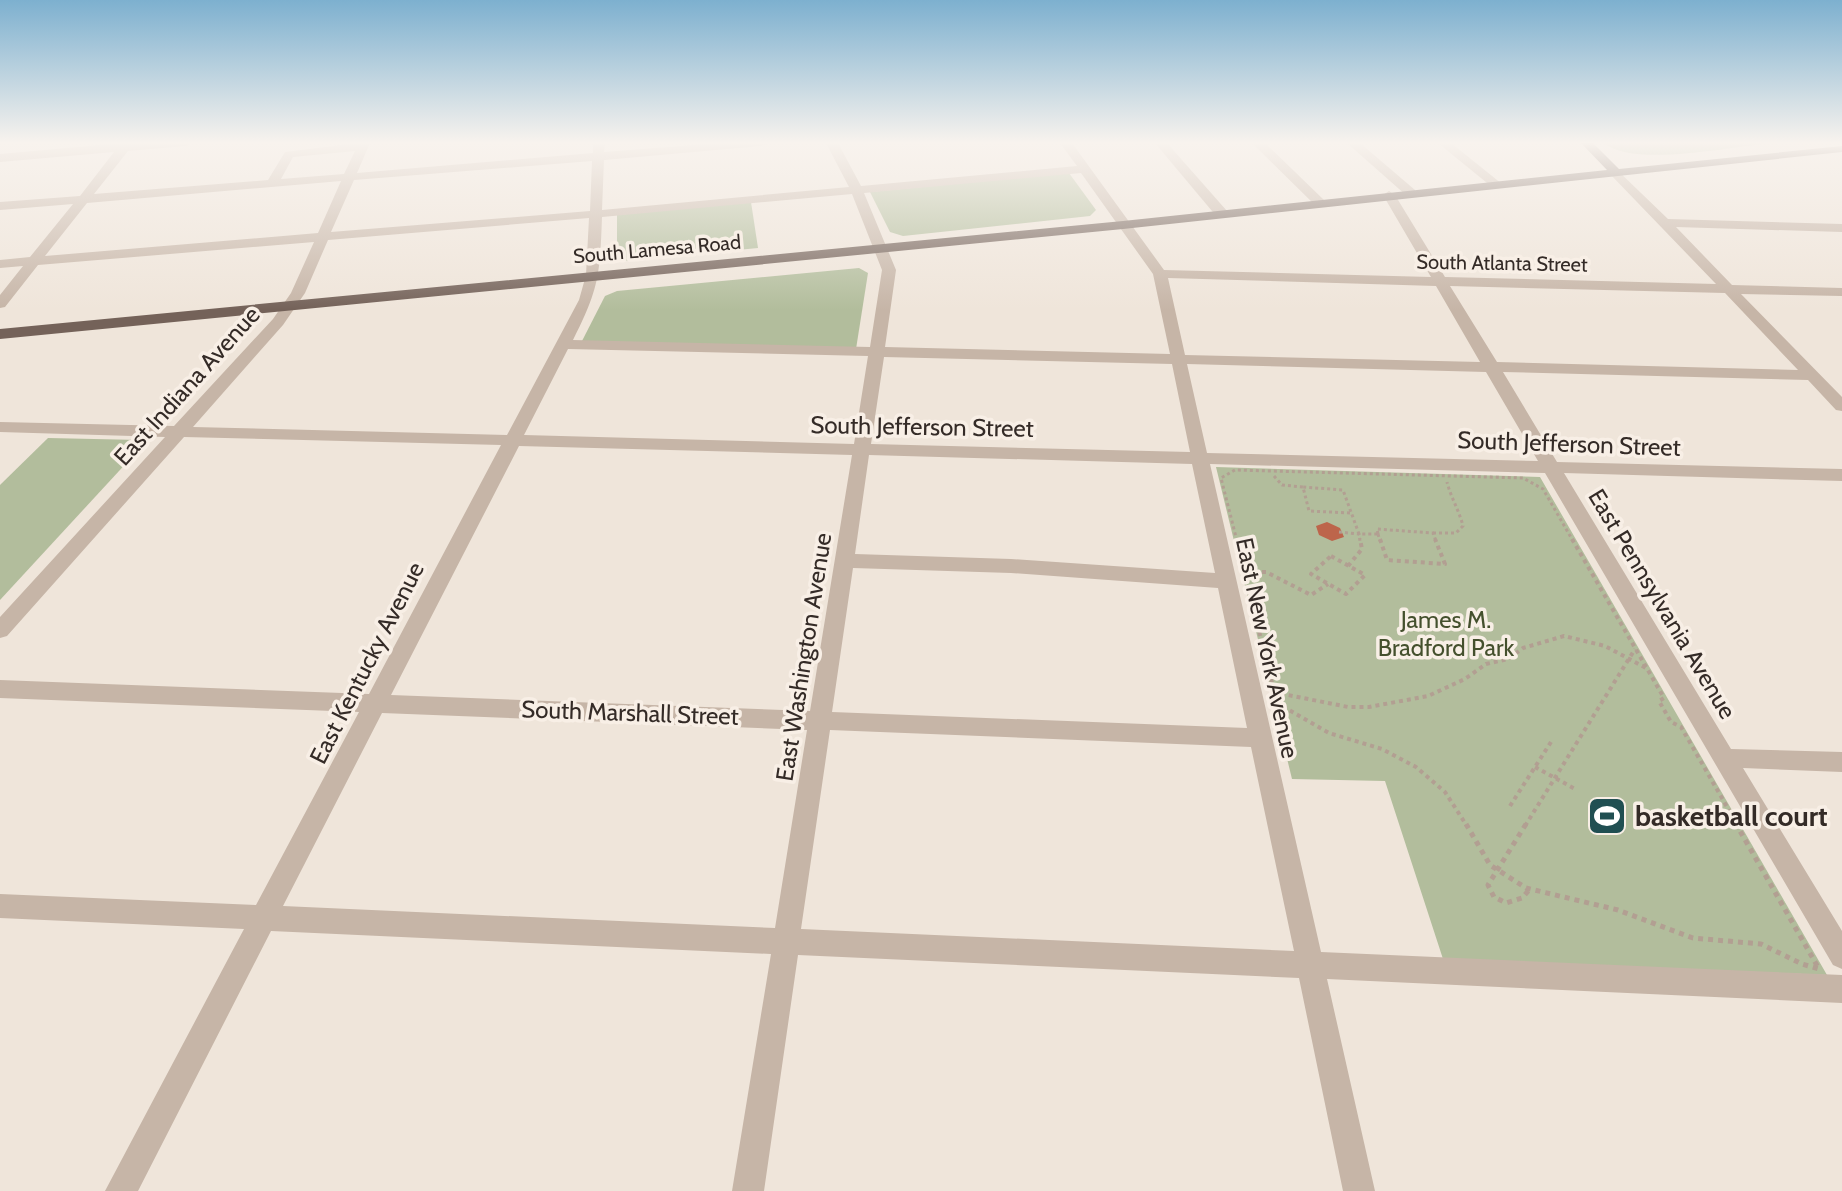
<svg xmlns="http://www.w3.org/2000/svg" width="1842" height="1191" viewBox="0 0 1842 1191" font-family="Cabin,sans-serif">
<style>
.green{fill:#b2bd9c}
.building{fill:#bd654b}
.lines{fill:none;stroke-linecap:round;stroke-linejoin:round}
.path-far2{stroke:#b29f92;stroke-width:3;stroke-dasharray:3 3;stroke-linecap:butt}
.path-far1{stroke:#b29f92;stroke-width:4;stroke-dasharray:4 4;stroke-linecap:butt}
.path{stroke:#b29f92;stroke-width:5;stroke-dasharray:5 5;stroke-linecap:butt}
.minor{fill:#c6b5a7;fill-rule:evenodd}
.major{fill:#746259;fill-rule:evenodd}
.labels{text-anchor:middle;stroke-width:7;stroke-linejoin:round;paint-order:stroke}
.far-street-label{font-size:20px;fill:#342b27;stroke:#f8efe6}
.street-label{font-size:24px;fill:#342b27;stroke:#f8efe6}
.park-label{font-size:24px;fill:#44502d;stroke:#f8efe6}
.near-poi-label{font-size:28px;font-weight:bold;fill:#342b27;stroke:#f8efe6;text-anchor:start}
</style>
<rect width="100%" height="100%" fill="#efe5da"/>
<g class="green">
<path d="M1604,143h168c-38,3 -139,25 -168,0z"/>
<polygon points="1069,173 1096,210 1090,216 903,236 890,232 870,192"/>
<polygon points="751,202 758,248 624,261 617,258 617,215"/>
<polygon points="859,268 868,273 856,349 582,341 605,296 617,291"/>
<polygon points="48,438 140,440 143,445 0,600 0,485"/>
<polygon points="1216,467 1540,477 1827,975 1443,959 1385,781 1292,779"/>
</g>
<polygon class="building" points="1327,522 1340,528 1344,537 1332,541 1319,535 1316,526"/>
<g class="lines">
<g class="path-far2">
<polyline points="1274,476 1282,485 1303,487"/>
<polyline points="1350,513 1309,511 1303,487 1343,490 1359,534 1378,534"/>
<polyline points="1339,532 1359,534 1360,541"/>
<path d="M1433,533h23l7,-7c-4,-16 -12,-28 -16,-44"/>
<polyline points="1378,534 1380,541"/>
<polyline points="1378,534 1377,529 1433,533 1436,541"/>
<polyline points="1237,541 1221,478 1235,470 1523,478 1543,489 1573,541"/>
</g>
<g class="path-far1">
<polyline points="1236,539 1277,703 1329,733 1382,749 1416,767 1445,792 1467,826"/>
<polyline points="1380,539 1387,560 1445,564 1435,539"/>
<polyline points="1572,539 1664,698 1659,701 1671,722 1681,727 1738,826"/>
<polygon points="1331,556 1365,575 1346,594 1311,574"/>
<polyline points="1348,566 1362,549 1360,539"/>
<polyline points="1246,572 1266,572 1311,595 1328,584"/>
<polyline points="1273,692 1348,707 1369,707 1428,696 1465,679 1486,664 1508,659 1523,648 1564,636 1605,646 1646,668"/>
<polyline points="1535,767 1577,790"/>
<polyline points="1510,806 1551,742"/>
<polyline points="1525,826 1635,649"/>
</g>
<g class="path">
<polyline points="1466,824 1490,865 1526,888 1618,910 1693,938 1761,944 1802,964 1819,969 1736,824"/>
<polyline points="1526,824 1488,885 1494,897 1506,903 1522,898 1529,890"/>
</g>
<g class="minor">
<path d="M122,143h70l-6,3 -58,5 -34,43 174,-14 17,-28 73,-9h12l-13,30 236,-20v-10h12l-1,9 116,-9h47l-6,3 -157,14 -2,50 247,-23 -23,-44h12l23,43 216,-20 -17,-23h12l92,127 267,7 -48,-82 6,-4 6,4 50,82 271,7 -106,-110v-6l4,-1 54,52 174,5v8l-166,-5 56,58 110,3v8l-101,-2 101,103v14l-6,-1 -28,-30 -305,-8 54,90 285,7v12l-278,-8 167,276 111,3v20l-99,-4 99,163v38l-9,-4 -288,-492 -335,-9 111,488 521,23v28l-515,-24 48,212h-32l-44,-213 -501,-23 -34,236h-32l39,-237 -500,-23 -133,260h-33l139,-262 -244,-11v-24l256,11 103,-193 -359,-14v-18l369,14 132,-249 -317,-8 -177,199 -7,2v-21l165,-180 -165,-5v-10l174,4 99,-107 18,-26 23,-51 -276,23 -33,42 -5,1v-13l23,-29 -23,2v-8l30,-3 43,-53 -73,6v-8l80,-6 34,-44 -114,10v-8zM355,151l-11,23 -63,5 12,-22zM592,161l-2,50 -259,21 23,-52zM1081,173l72,101 17,80 -285,-7 11,-77 -32,-77zM341,181l-23,52 -273,23 42,-53zM852,194l30,76 -12,77 -297,-7c26,-51 27,-66 29,-123zM589,218l-3,57 -7,25 -72,135 -314,-8 90,-102 22,-32 23,-53zM1168,278l268,8 44,76 -295,-7zM1450,286l275,7 73,77 -301,-8zM568,349l300,7 -14,88 -330,-9zM884,357l288,7 18,88 -319,-8zM1187,364l299,8 52,89 -331,-8zM519,446l333,9 -42,256 -419,-16zM869,455l323,9 23,109 -204,-14 -156,-5zM853,568l158,5 207,15 29,140 -415,-16zM382,713l425,17 -32,198 -492,-22zM830,730l421,17 43,204 -493,-22z"/>
<polygon points="1155,143 1167,143 1227,211 1227,217 1217,217"/>
<polygon points="1252,143 1265,143 1324,200 1324,206 1316,206"/>
<polygon points="1347,143 1360,143 1415,190 1415,196 1407,196"/>
<polygon points="1438,143 1451,143 1502,184 1492,187"/>
</g>
<polygon class="major" points="1581,143 1593,143 1619,169 1842,146 1842,152 1123,229 0,339 0,329 1123,221 1607,170"/>
</g>
<linearGradient id="sky" x2="0" y2="1"><stop stop-color="#7db0cf"/><stop offset="0.46" stop-color="#f8f3ee"/><stop offset="1" stop-color="#f8f3ee" stop-opacity="0"/></linearGradient>
<rect width="1842" height="310" fill="url(#sky)"/>
<defs>
<symbol id="stadium-square" viewBox="-11 -11 22 22"><rect x="-9" y="-9" width="18" height="18" rx="4" fill="#204f52" stroke="#f8efe6"/><path d="M0-5a6.5 5 0 1 0 0 10a6.5 5 0 1 0 0-10ZM-3.5-1.8h7v3.6h-7Z" fill="#fff"/></symbol>
</defs>
<g fill-rule="evenodd">
<use href="#stadium-square" x="1585" y="794" width="44" height="44"/>
</g>
<g class="labels">
<g class="far-street-label">
<text transform="translate(657 249) rotate(-5)" y="7">South Lamesa Road</text>
<text transform="translate(1502 263) rotate(1)" y="7">South Atlanta Street</text>
</g>
<g class="street-label">
<text transform="translate(187 386) rotate(-48)" y="8">East Indiana Avenue</text>
<text transform="translate(922 427) rotate(1)" y="8">South Jefferson Street</text>
<text transform="translate(1569 444) rotate(2)" y="8">South Jefferson Street</text>
<text transform="translate(1662 604) rotate(59)" y="8">East Pennsylvania Avenue</text>
<text transform="translate(1267 648) rotate(78)" y="8">East New York Avenue</text>
<text transform="translate(804 657) rotate(-81)" y="8">East Washington Avenue</text>
<text transform="translate(367 663) rotate(-63)" y="8">East Kentucky Avenue</text>
<text transform="translate(630 713) rotate(2)" y="8">South Marshall Street</text>
</g>
<g class="park-label">
<text x="1446" y="628">James M.<tspan x="1446" dy="28">Bradford Park</tspan></text>
</g>
<g class="near-poi-label">
<text x="1635" y="826">basketball court</text>
</g>
</g>
</svg>
